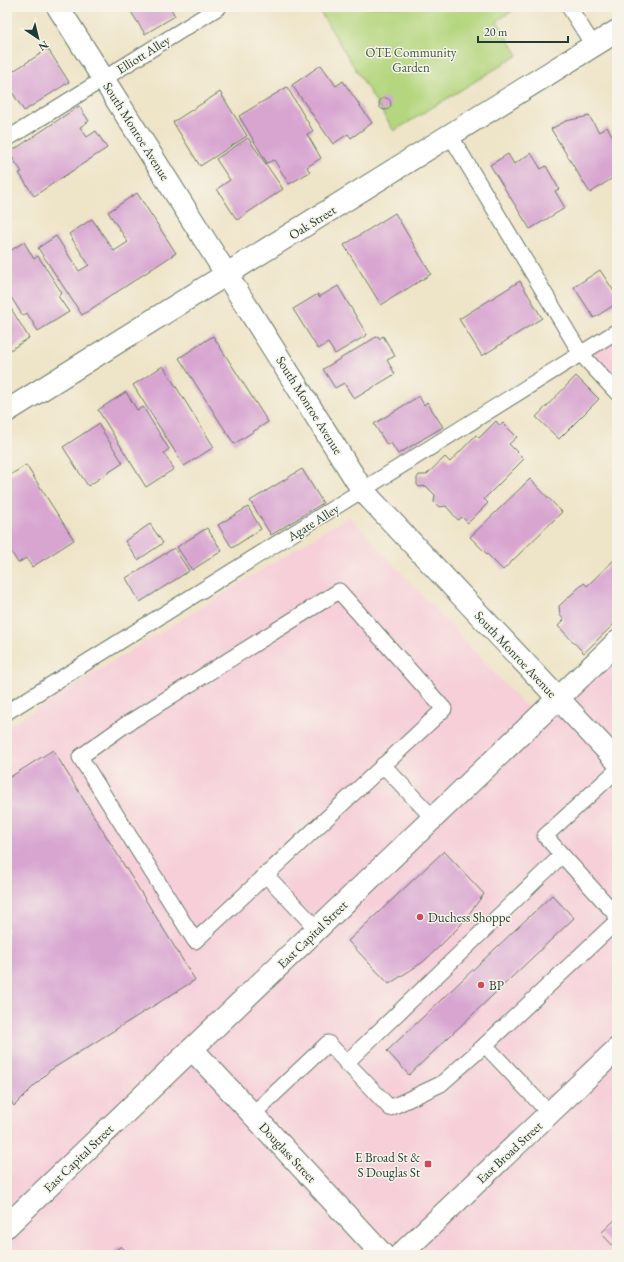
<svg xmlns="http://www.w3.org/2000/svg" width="624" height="1262" viewBox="0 0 624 1262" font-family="'EB Garamond',serif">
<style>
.built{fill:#f6cfd9}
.green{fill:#b4d67e;stroke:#6a8a59}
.building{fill:#d8a5d1}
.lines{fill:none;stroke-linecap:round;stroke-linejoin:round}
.service-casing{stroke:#677767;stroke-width:17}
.minor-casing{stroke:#677767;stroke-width:24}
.primary-casing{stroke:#677767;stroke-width:24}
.service{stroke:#fff;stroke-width:15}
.minor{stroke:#fff;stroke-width:22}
.primary{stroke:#fff;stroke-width:22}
.poi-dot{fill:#d1495b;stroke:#f7f3e8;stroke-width:1.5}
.labels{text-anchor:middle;stroke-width:3;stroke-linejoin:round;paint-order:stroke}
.park-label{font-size:13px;fill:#3d5c43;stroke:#f7f3e8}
.street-label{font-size:13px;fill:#1f3d34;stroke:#f7f3e8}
.poi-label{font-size:13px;fill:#1f3d34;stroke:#f7f3e8;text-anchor:start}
</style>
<rect width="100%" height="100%" fill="#f7f3e8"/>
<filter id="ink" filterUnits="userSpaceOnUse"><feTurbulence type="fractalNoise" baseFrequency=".025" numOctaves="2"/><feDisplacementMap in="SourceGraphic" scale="8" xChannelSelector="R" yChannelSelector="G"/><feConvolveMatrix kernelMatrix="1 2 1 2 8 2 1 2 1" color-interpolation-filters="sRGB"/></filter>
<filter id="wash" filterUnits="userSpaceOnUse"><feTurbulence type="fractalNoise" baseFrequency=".012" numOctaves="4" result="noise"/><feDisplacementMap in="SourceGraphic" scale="16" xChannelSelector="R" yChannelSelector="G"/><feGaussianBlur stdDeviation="0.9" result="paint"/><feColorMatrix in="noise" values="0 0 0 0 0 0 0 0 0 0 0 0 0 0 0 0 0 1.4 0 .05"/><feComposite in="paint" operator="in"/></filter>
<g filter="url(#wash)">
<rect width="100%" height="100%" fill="#eee4c7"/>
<g class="built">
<polygon points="617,328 617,385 584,349"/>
<polygon points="349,516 524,705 564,702 617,652 617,1255 7,1255 7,727"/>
</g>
<polygon class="green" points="317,7 518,7 497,21 518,55 394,131"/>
<g id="blocks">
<g class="building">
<polygon points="128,7 170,7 175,16 145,34"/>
<polygon points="48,49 69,82 24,111 7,84 7,75"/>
<polygon points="321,65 336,86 343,81 372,123 351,138 348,134 333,144 292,85"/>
<polygon points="287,87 313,131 307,134 321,158 307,167 310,172 289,184 274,160 267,163 239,116"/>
<polygon points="220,92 247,136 200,166 173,122"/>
<circle cx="385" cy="104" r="6"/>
<polygon points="79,106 89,121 80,127 87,137 96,131 107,148 34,196 19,173 22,172 9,153"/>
<polygon points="589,116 599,132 607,127 617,143 617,175 590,193 551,129 566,121"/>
<polygon points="248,138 283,189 237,220 217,189 230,180 216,159"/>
<polygon points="531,153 541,169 546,166 559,189 555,191 565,208 530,229 490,165 508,154 514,164"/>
<polygon points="137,193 176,253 82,315 38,248 56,236 79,271 89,265 69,234 92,219 114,251 128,242 108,212"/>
<polygon points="395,213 431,274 381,305 344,245"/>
<polygon points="24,242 34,259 38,256 62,293 58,296 69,312 38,331 27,313 23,316 7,291 7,253"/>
<polygon points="600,270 617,296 617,303 594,318 574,287"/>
<polygon points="520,281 542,318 482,356 459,319"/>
<polygon points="338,286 367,335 335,354 328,343 318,349 293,309 318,294 319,297"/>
<polygon points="7,302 29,338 7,352"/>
<polygon points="213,336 268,422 234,444 179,358"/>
<polygon points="378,336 379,339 383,336 395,356 387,360 395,374 354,399 344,383 335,388 323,369"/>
<polygon points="163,366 214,447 184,466 133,385"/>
<polygon points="576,376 599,399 559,439 536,417"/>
<polygon points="126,392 137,410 143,407 169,449 164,453 174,469 146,487 98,410"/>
<polygon points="419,396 424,405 427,402 443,427 398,454 391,443 387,445 374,424"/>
<polygon points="496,421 500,426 503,423 517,437 509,444 524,459 484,499 488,503 468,523 462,517 458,520 446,506 439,507 434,502 435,495 426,486 419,487 417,485 417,478 419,475 426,475 445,457 450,462 476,435 479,438"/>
<polygon points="98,424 123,463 88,486 63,447"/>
<polygon points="26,465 74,540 32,567 26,558 18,563 7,545 7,477"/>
<polygon points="302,469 323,503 271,535 250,501"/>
<polygon points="530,479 562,512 503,570 470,537"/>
<polygon points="248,507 261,529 232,548 218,525"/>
<polygon points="150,524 163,543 138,560 125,541"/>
<polygon points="207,528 222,551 192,570 177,547"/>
<polygon points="174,548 189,571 140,602 126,578"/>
<polygon points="617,557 617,621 584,653 558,626 564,620 560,615 559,606 584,583 587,586"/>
<polygon points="53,750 195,980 49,1071 14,1106 7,1095 7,779"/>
<polygon points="444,851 484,894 459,927 440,946 423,962 389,984 348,941"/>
<polygon points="552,895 574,918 409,1075 387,1051"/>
<polygon points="617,1218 617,1250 601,1233"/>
<polygon points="121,1246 129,1255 111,1255"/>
</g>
</g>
</g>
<g filter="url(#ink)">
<use href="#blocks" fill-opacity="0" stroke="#677767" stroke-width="1"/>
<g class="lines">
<defs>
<g id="service">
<polyline points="569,7 593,45"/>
<polyline points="450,135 581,354 617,393"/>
<polyline points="7,139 219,7"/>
<polygon points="339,591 444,709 195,941 80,757 125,725"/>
<polyline points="7,712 617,331"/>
<polyline points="383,765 433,818"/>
<polyline points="617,770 545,836 617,916"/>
<polyline points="265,874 317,929"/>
<polyline points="346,1063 562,855"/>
<polyline points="253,1114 328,1043 390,1108 441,1084 485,1045"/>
<polyline points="550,1114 485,1045 617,921"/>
</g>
<g id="minor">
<polyline points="58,7 363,491 617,761"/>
<polyline points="7,411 617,31"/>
<polyline points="192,1049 383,1255"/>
<polyline points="7,1226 617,642"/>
</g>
<polyline id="primary" points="400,1255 617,1049"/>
</defs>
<use href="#service" class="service-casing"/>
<use href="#minor" class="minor-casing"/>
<use href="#primary" class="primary-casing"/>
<use href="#service" class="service"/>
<use href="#minor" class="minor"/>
<use href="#primary" class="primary"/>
</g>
</g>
<g class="poi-dot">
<circle cx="420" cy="917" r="4"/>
<circle cx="481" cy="985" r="4"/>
<rect x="424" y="1160" width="8" height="8" rx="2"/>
</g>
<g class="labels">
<g class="park-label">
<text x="411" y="57">OTE Community<tspan x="411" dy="15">Garden</tspan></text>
</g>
<g class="street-label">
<text transform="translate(143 54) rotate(-32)" y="5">Elliott Alley</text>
<text transform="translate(137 131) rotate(58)" y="5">South Monroe Avenue</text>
<text transform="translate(312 222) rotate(-32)" y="5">Oak Street</text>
<text transform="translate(310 405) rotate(58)" y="5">South Monroe Avenue</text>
<text transform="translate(313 522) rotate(-32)" y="5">Agate Alley</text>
<text transform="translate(516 654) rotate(47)" y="5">South Monroe Avenue</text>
<text transform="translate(312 934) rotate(-44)" y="5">East Capital Street</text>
<text transform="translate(288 1152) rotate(47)" y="5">Douglass Street</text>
<text transform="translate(509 1152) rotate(-43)" y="5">East Broad Street</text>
<text transform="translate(78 1158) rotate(-44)" y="5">East Capital Street</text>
</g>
<g class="poi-label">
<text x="428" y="922">Duchess Shoppe</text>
<text x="489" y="990">BP</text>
<text x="420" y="1162" text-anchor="end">E Broad St &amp;<tspan x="420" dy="15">S Douglas St</tspan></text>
</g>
</g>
<rect width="624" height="1262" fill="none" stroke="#f7f3e8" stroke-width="24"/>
<g transform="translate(38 38) rotate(145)" stroke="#f7f3e8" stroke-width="3" paint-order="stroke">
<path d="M0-3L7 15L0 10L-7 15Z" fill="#1f3d34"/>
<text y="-6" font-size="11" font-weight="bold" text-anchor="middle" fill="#1f3d34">N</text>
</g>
<path d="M478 36v6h90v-6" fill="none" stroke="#1f3d34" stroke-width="2"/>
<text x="484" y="36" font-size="12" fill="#1f3d34" stroke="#f7f3e8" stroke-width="3" paint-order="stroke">20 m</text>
</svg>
